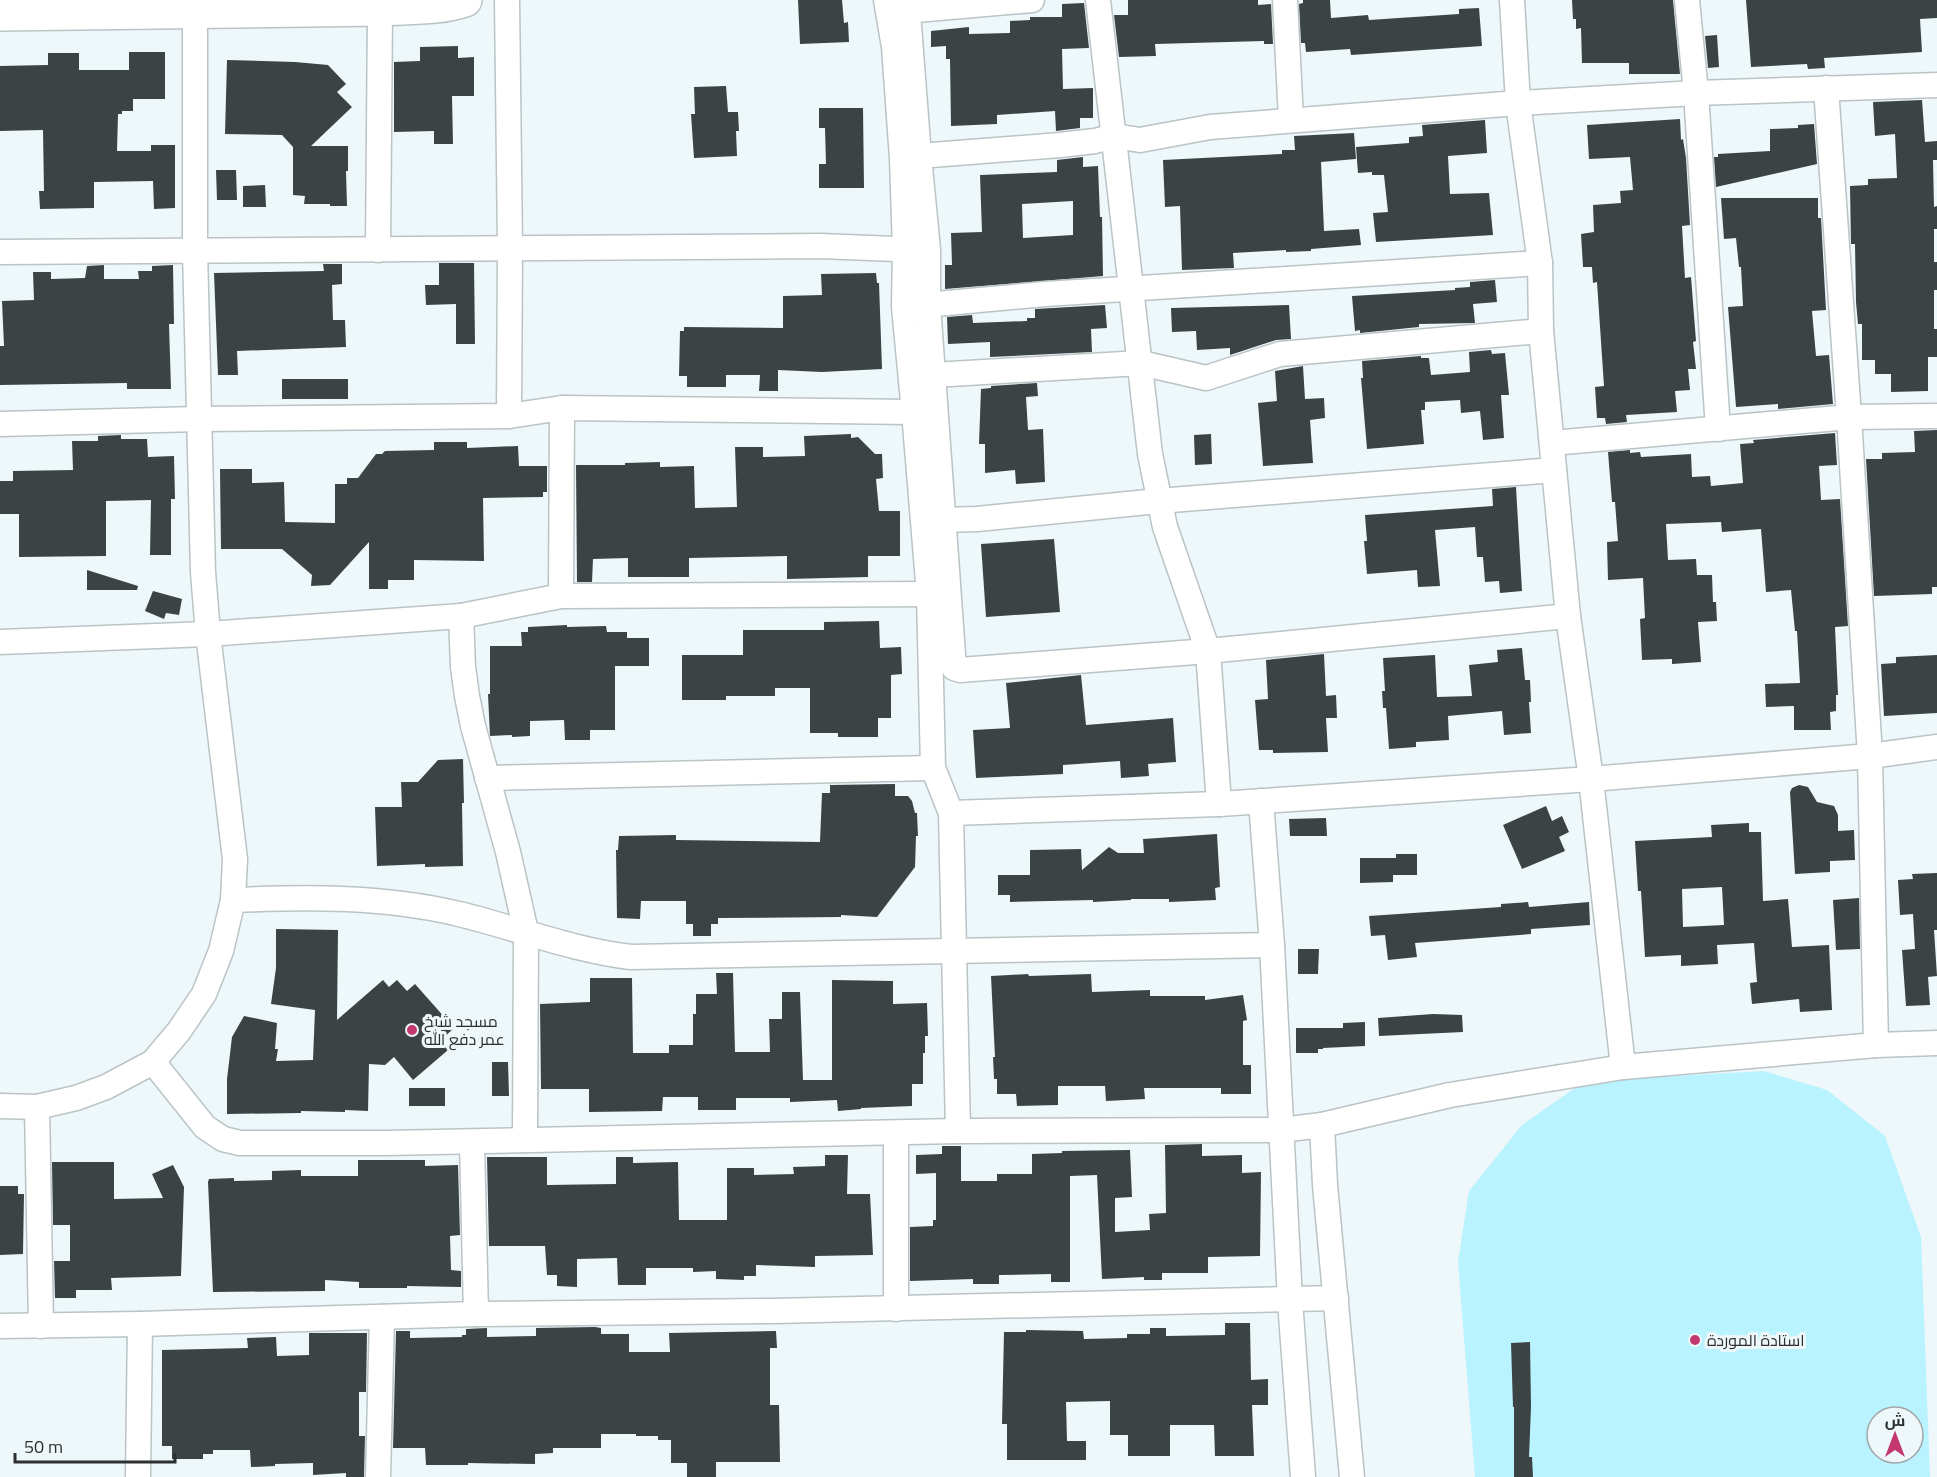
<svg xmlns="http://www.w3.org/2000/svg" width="1937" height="1477" viewBox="0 0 1937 1477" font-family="'Titillium Web',Cairo,sans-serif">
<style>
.green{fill:#b8f3ff;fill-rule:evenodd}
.building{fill:#3c4345;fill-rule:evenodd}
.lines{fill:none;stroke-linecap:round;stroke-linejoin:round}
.street-casing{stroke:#bac3c5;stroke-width:27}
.secondary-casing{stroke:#bac3c5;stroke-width:36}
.street{stroke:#fff;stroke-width:24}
.secondary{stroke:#fff;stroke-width:33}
.poi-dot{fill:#c3386f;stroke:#eef7f9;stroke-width:2}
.labels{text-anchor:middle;stroke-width:6;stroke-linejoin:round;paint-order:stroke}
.poi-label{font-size:16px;fill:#2d3031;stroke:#eef7f9;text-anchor:start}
</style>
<rect width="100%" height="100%" fill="#eef7f9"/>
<path class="green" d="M1764,1071l63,19 58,46 36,101 9,240h-455l-17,-215 11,-71 53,-66 63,-44zM1877,1417h36v36h-36z"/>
<g class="building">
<polygon points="798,0 842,0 844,23 848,22 849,42 800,44"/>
<polygon points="1128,0 1258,0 1258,5 1271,4 1273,44 1264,44 1264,41 1155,44 1156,56 1119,57 1114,15 1128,15"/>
<polygon points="1303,0 1330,0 1331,18 1368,15 1369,20 1459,14 1459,9 1479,8 1482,46 1351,55 1350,49 1306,52 1305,43 1301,43 1299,4 1303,3"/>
<polygon points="1572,0 1673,0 1680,74 1629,74 1629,63 1582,63 1581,28 1576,29 1576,19 1573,19"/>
<polygon points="1746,0 1937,0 1937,18 1920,19 1922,52 1824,58 1825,68 1808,69 1807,64 1751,67"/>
<polygon points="1084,3 1089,48 1062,49 1063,89 1093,88 1093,118 1080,118 1080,128 1056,131 1055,111 997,115 997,124 951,126 950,59 946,59 946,46 931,47 931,31 969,27 969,34 1010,33 1010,21 1030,20 1030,17 1062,17 1062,4"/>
<polygon points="1717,35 1719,67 1708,68 1705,36"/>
<polygon points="458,46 458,58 474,57 474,96 452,96 453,144 434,144 434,131 394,132 394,62 420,61 420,47"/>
<polygon points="129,52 165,52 165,99 133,99 133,111 122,111 122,114 118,114 117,151 151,151 151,145 175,145 175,208 154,209 153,181 94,182 94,208 40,209 39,191 44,191 43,130 0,131 0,66 48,65 48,53 79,53 79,70 129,70"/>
<polygon points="227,60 295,62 328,65 346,84 337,92 352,107 311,146 348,146 348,171 346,171 347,206 330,206 330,204 304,204 305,196 293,195 293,147 282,135 225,134"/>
<polygon points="726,86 728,112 738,112 739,131 736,131 737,156 694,158 691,114 695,114 694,87"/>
<polygon points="1922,100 1925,142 1937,141 1937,160 1933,160 1934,207 1937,206 1937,229 1934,229 1934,262 1937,262 1937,290 1934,290 1934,329 1937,329 1937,357 1928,357 1928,391 1891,392 1891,374 1875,374 1875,360 1862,360 1862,324 1858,324 1856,302 1855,244 1851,244 1850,186 1868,185 1868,179 1897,178 1895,134 1875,136 1873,102"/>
<polygon points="819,108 863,108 864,188 819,188 819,164 826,164 825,128 819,128"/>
<polygon points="1680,119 1681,140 1683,139 1686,158 1690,225 1682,226 1685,278 1691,277 1696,341 1693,342 1696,369 1688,369 1690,390 1675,391 1677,412 1626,415 1627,422 1606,424 1605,418 1597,418 1595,387 1604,386 1597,282 1593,283 1592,267 1583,267 1581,234 1594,232 1593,205 1621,203 1620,191 1633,190 1630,157 1589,159 1587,125"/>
<polygon points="1485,120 1487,153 1448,156 1450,194 1489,193 1493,235 1376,242 1373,213 1388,212 1384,175 1372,175 1372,172 1358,173 1356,147 1409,143 1409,137 1423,136 1422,125"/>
<polygon points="1814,124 1817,164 1716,187 1714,157 1718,157 1718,154 1770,151 1770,129 1798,128 1798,125"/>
<polygon points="1354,133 1356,159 1321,162 1324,231 1359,229 1361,245 1311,249 1311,251 1286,252 1286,250 1233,253 1234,268 1182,270 1180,206 1165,207 1163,160 1282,154 1282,150 1295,150 1294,136"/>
<path d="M1083,157v10l15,-1 2,51h2l1,59 -158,13v-24h7l-1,-32 31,-1 -2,-57 77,-3v-12zM1073,201v34l-50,3 -1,-34z"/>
<polygon points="216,170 236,170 237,200 217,200"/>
<polygon points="265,185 266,207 243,207 243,186"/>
<polygon points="1721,198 1818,198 1818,218 1821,218 1826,310 1812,311 1816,356 1829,355 1833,404 1778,409 1778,404 1736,407 1728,307 1743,306 1741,267 1739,267 1736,238 1724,239"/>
<polygon points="439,263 474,263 475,344 456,344 456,304 426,305 425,285 439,285"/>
<polygon points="323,264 342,264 342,284 332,285 333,320 345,320 346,347 237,351 238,375 218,375 214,273 324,271"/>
<polygon points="104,265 104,279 139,279 138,271 152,271 152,266 173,265 174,324 169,324 171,389 127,389 127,383 0,385 0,346 4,346 2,301 34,300 33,272 51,272 51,279 85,278 87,266"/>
<polygon points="876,273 877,283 879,283 882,369 822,372 778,370 778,391 759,391 760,375 726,375 726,387 687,387 687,376 679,376 680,331 684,331 684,327 783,328 783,296 822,295 821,274"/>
<polygon points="1495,280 1497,302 1473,304 1475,323 1419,324 1419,327 1360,333 1360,330 1355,331 1352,296 1455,290 1455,288 1470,287 1470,282"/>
<polygon points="1105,305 1107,328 1091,329 1092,352 990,357 990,342 948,344 947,317 972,315 973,323 1027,321 1027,318 1035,318 1035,309"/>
<polygon points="1289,305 1291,339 1276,340 1230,355 1230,348 1197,350 1196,331 1172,332 1171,308"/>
<polygon points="1491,350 1492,354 1505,353 1509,395 1501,395 1504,438 1483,440 1480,411 1461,413 1460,400 1425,402 1425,410 1421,410 1424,444 1367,449 1361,378 1363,378 1362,361 1421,356 1421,358 1429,358 1431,375 1470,372 1469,352"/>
<polygon points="1303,366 1305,399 1324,398 1325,418 1310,420 1313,463 1263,466 1258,403 1277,401 1275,371"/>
<rect x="282" y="379" width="66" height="20"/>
<polygon points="1037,383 1038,396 1026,397 1028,430 1043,429 1045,482 1016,484 1015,470 985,473 985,444 979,444 981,389 991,388 991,386"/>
<polygon points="1937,430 1937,587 1932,587 1932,594 1874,596 1866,459 1882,459 1882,453 1915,452 1914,431"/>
<polygon points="1835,433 1837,465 1819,466 1821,500 1840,499 1848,626 1835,627 1838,695 1836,695 1836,711 1830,712 1831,730 1794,730 1794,706 1766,707 1765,684 1800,683 1797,631 1795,631 1791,590 1766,592 1761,529 1722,532 1721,522 1666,524 1668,560 1696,559 1697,575 1712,575 1713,602 1716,602 1717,621 1698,622 1701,662 1672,664 1672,659 1642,660 1640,619 1645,618 1643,578 1608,580 1607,542 1618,541 1615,502 1612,502 1608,452 1630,450 1630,453 1640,452 1641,457 1691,454 1692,477 1710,476 1711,486 1743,483 1740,444 1754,443 1753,440"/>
<polygon points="851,434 851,438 858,437 875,454 882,454 883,478 876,479 879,511 900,511 900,556 868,556 868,577 787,579 787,556 689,558 689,577 628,577 628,558 593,559 592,582 577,582 576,465 625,465 625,463 660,462 660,467 694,466 695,508 737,507 735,447 763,447 763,457 805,456 804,436"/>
<polygon points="1211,434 1212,464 1195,465 1194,435"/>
<polygon points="121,435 121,439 147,439 148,457 174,456 175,499 171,499 171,555 150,555 151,500 106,501 106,556 19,557 19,514 0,514 0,481 13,481 13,471 73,470 72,441 98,441 98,436"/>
<polygon points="434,442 467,442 467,448 518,446 519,466 547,466 547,492 543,492 543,497 483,498 484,561 414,560 414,580 388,580 388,589 369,589 369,542 330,585 311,586 312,575 282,549 221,549 220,469 252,469 252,483 284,482 285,522 335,523 335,484 347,484 347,478 358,478 376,454 382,454 385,451 434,450"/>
<polygon points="1516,487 1522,591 1500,593 1499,581 1485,582 1483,557 1477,557 1475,527 1435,530 1440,586 1418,587 1417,570 1367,574 1364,541 1367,541 1365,515 1493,506 1492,489"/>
<polygon points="1054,539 1060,612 986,617 981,544"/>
<polygon points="87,570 138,586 137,590 87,590"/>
<polygon points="153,591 182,599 179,615 166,613 164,619 145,611"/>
<polygon points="879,621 880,648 901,647 902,674 891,675 891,718 878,718 878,737 838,737 838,733 810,733 810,688 775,688 775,696 726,696 726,700 682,700 682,655 743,655 743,630 824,630 824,622"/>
<polygon points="567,625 567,627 606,626 607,632 627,632 627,638 649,638 649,666 615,666 615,730 590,730 590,740 565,740 564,720 530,721 530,736 512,737 512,735 490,736 488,694 490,694 490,646 522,646 521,632 528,632 528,627"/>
<polygon points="1522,648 1525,680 1530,680 1531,702 1529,702 1531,733 1504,735 1502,711 1448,716 1449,740 1416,742 1416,747 1389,749 1386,708 1383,708 1382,691 1385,691 1383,658 1435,655 1437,697 1472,696 1469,665 1498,662 1497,650"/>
<polygon points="1324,654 1326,696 1336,695 1337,718 1326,718 1328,752 1273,753 1273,750 1259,750 1255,700 1268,699 1266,660"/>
<polygon points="1937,655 1937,713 1884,716 1881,664 1896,663 1896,657"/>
<polygon points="1081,675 1086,725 1173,718 1176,762 1148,764 1149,776 1121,778 1120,761 1063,765 1063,774 976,778 973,730 1010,728 1006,683"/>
<polygon points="463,759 464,803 462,803 463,866 425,867 425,864 377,866 375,807 402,807 401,782 418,782 438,760"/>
<polygon points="895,784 895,796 908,796 912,801 915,813 917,813 918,836 916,836 915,867 877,917 841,915 841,917 718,918 718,924 711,924 711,936 693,936 693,924 686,924 686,901 641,901 640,919 617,918 616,850 618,850 619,836 676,835 676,840 820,842 822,793 830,793 830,785"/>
<polygon points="1799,785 1808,787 1817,802 1834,806 1838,815 1838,831 1854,830 1855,860 1830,861 1830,872 1795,874 1790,792 1792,788"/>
<polygon points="1546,806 1552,821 1562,816 1569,832 1559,837 1565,851 1522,869 1503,825"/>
<polygon points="1326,818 1327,836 1290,836 1289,819"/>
<path d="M1749,823v9h12l2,69 25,-2 4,48 37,-2 3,65 -32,2 -1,-13 -47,5 -2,-21 7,-1 -3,-39 -37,2 1,19 -37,2v-11l-36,2 -4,-66h-3l-3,-50 77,-4 -1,-12zM1722,887l2,38 -41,2 -1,-38z"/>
<polygon points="1217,834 1220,887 1215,888 1216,900 1169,902 1169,899 1131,899 1131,900 1093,902 1093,900 1010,902 1010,895 998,895 998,875 1030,875 1030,850 1081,849 1082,870 1109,847 1118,853 1144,853 1143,839"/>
<polygon points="1396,854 1417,854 1417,875 1393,875 1393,882 1360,883 1360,858 1396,858"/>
<polygon points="1937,873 1937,930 1934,930 1937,976 1928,977 1930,1005 1906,1006 1902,950 1915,949 1913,914 1900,915 1898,880 1913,879 1912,874"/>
<polygon points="1859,898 1860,949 1836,950 1833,900"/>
<polygon points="1528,902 1529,907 1589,902 1590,925 1531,929 1531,934 1415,943 1417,957 1388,960 1385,935 1371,936 1369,916 1501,907 1501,904"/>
<polygon points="276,929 338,930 337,1020 383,980 389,987 397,980 407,991 415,984 454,1028 440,1041 448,1050 413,1080 394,1057 385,1065 369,1064 368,1111 345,1110 345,1112 301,1111 301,1113 227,1114 227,1079 232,1037 244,1016 277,1023 275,1049 278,1049 276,1061 313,1060 315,1010 271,1004 276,968"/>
<polygon points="1298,949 1319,949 1318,974 1298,974"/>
<polygon points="716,973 733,973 735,1052 770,1052 769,1019 782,1019 782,992 800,992 803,1080 832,1080 832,980 893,981 893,1004 927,1003 928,1036 925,1036 925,1053 923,1053 923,1084 912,1084 912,1106 861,1108 861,1109 838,1111 837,1100 790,1102 790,1098 736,1098 736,1110 698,1110 698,1097 663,1097 662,1111 589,1112 589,1089 541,1089 540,1004 590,1002 590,978 632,978 633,1053 669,1053 669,1045 693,1045 693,1014 696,1014 696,994 717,994"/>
<polygon points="1028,974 1029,976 1091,974 1092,992 1150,990 1150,996 1205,996 1205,1000 1243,995 1247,1020 1243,1021 1243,1065 1251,1065 1251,1094 1221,1094 1221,1088 1144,1088 1145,1099 1106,1101 1105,1086 1058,1086 1058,1105 1017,1106 1016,1094 997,1094 997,1079 994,1079 993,1057 995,1057 991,976"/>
<polygon points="1433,1014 1462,1015 1463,1032 1379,1036 1378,1018"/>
<polygon points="1365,1022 1365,1046 1323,1048 1323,1049 1318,1049 1318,1053 1296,1053 1296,1028 1343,1028 1343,1023"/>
<polygon points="492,1062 508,1062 509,1096 492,1096"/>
<rect x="409" y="1088" width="36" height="18"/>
<polygon points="1202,1144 1202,1156 1242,1155 1242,1173 1261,1172 1260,1256 1208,1257 1208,1273 1162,1273 1162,1280 1144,1280 1144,1277 1102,1279 1097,1175 1070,1176 1070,1282 1051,1282 1051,1274 999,1275 999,1284 973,1284 973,1279 910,1281 910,1227 933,1226 933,1220 936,1220 936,1173 916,1174 916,1155 942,1154 942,1146 961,1146 961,1181 997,1181 997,1174 1032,1174 1032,1154 1062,1153 1062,1151 1130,1150 1132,1197 1115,1198 1115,1232 1150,1230 1149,1214 1166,1213 1165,1145"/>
<polygon points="825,1155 848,1155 847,1194 870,1194 873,1255 815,1256 815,1267 756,1265 756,1276 744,1276 744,1280 716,1279 716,1271 693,1272 693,1268 646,1268 646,1285 618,1285 617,1258 577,1259 577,1287 557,1286 557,1275 547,1275 545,1246 489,1246 487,1157 547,1157 547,1185 616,1184 616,1157 633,1157 633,1163 678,1162 679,1220 727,1220 727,1168 754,1168 754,1175 794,1174 793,1167 825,1166"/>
<polygon points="358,1160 425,1160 425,1166 458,1165 460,1235 450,1236 451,1270 461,1271 461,1287 407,1286 407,1288 359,1288 359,1282 325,1280 325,1291 213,1292 208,1182 209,1179 234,1178 234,1181 272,1180 272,1171 301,1170 301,1176 358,1176"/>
<polygon points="52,1162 114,1162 114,1199 163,1198 152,1174 173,1165 184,1187 181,1276 111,1278 112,1290 76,1290 76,1298 55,1298 54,1261 70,1261 70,1225 53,1225"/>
<polygon points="0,1186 18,1186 18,1194 24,1194 23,1254 0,1255"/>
<polygon points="1225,1323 1250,1323 1251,1380 1268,1379 1268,1405 1252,1405 1254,1456 1215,1456 1214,1425 1170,1425 1170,1456 1128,1456 1128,1435 1110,1435 1110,1401 1066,1402 1067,1441 1086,1441 1086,1460 1007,1460 1007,1424 1002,1424 1004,1332 1026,1332 1026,1330 1083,1331 1084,1339 1127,1338 1127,1334 1150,1334 1150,1328 1166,1328 1166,1336 1225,1335"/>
<polygon points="595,1327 601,1328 601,1334 629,1334 629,1352 670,1352 669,1333 776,1331 777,1348 770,1348 770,1405 779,1405 780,1462 716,1462 716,1477 687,1477 687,1463 671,1463 671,1440 658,1440 658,1436 636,1436 636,1434 601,1434 601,1448 553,1448 553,1453 535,1454 535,1464 468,1463 468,1465 426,1465 425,1448 393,1448 396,1331 410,1331 410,1338 462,1337 462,1335 466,1335 466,1329 487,1328 487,1337 536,1336 536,1328"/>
<polygon points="309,1333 367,1333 366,1392 359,1392 359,1436 365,1436 364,1477 346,1477 346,1473 313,1475 313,1463 275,1464 275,1466 251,1467 250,1450 213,1450 213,1454 203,1454 203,1459 172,1459 172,1446 162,1446 162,1350 248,1348 247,1338 276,1337 277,1356 309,1355"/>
<polygon points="1530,1342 1531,1407 1529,1457 1532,1457 1533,1477 1514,1477 1514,1407 1513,1407 1511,1343"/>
</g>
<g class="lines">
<defs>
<g id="street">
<polyline points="507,0 510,247 509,416"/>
<polyline points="886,0 894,47 902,159 905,250 904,307 914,412 929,594 933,768 951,813 958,1131"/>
<polyline points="907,0 919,156 928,250 928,305 954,668 960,670 1208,651 1568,616"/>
<polyline points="1098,0 1150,454 1165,527 1208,651 1219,804"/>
<polyline points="1285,0 1291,120"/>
<polyline points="1687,0 1696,93 1718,429"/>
<polyline points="893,12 1032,0"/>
<polyline points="1826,88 1849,417 1870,756 1876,1045"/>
<polyline points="919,156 1060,145 1095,141 1114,136 1140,140 1210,127 1518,103 1696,93 1937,85"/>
<polyline points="378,250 380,9"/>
<polyline points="0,252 820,246 920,250"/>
<polyline points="914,306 1045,294 1540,263"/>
<polyline points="933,375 1141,363 1206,378 1280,354 1541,331"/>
<polyline points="0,424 199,419 509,416 562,408 914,412"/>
<polyline points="1552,443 1849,417 1937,416"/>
<polyline points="942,520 977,519 1158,501 1554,470"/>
<polyline points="561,596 562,408"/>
<polyline points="461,616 463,667 467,696 473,726 508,852 526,932 525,1140"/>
<polyline points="0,642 208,634 203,572 195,251 195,11"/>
<polyline points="487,778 933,768"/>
<polyline points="1261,801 1272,945 1290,1301 1303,1477"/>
<polyline points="951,813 1219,804 1591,779 1568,616 1541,331 1540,263 1518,103 1512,0"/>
<polyline points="233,900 235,859 208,634 461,616 561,596 929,594"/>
<polyline points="153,1062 205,1127 223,1139 240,1143 386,1143 958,1131 1281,1130 1322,1125"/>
<polyline points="1623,1067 1591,779 1870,756 1937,747"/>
<path d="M0,1106l37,1 39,-9 30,-11 47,-25 26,-31 25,-37 17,-43 12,-51c75,-3 152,-4 226,14 58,14 113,36 172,43l641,-12"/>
<polyline points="37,1107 41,1326"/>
<polyline points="472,1142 476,1314"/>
<polyline points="896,1309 896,1133"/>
<polyline points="0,1326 140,1324 476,1314 774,1311 1336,1298"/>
<polyline points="138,1477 140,1324"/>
<polyline points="378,1477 382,1317"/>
<polyline points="1352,1477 1325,1185 1322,1125 1450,1095 1623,1067 1876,1045 1937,1043"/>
</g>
<path id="secondary" d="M0,14l380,-5c28,-2 59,0 85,-9"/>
</defs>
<use href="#street" class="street-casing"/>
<use href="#secondary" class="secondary-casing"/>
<use href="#street" class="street"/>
<use href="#secondary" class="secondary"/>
</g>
<g class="poi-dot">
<circle cx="412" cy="1030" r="6"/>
<circle cx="1695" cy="1340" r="6"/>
</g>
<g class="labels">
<g class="poi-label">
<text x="424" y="1027">مسجد شيخ<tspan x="424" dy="18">عمر دفع الله</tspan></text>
<text x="1707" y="1346">استادة الموردة</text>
</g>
</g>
<g transform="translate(1895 1435)"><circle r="28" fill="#eef7f9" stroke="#a1a7a9" stroke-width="1.5"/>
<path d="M0-4.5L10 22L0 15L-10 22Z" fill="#c3386f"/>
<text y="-9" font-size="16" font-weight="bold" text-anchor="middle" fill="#2d3031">ش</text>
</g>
<path d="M15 1453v9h160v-9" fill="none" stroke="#2d3031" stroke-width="3"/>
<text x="24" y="1453" font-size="18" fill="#2d3031" stroke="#eef7f9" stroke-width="4.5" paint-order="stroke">50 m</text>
</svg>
